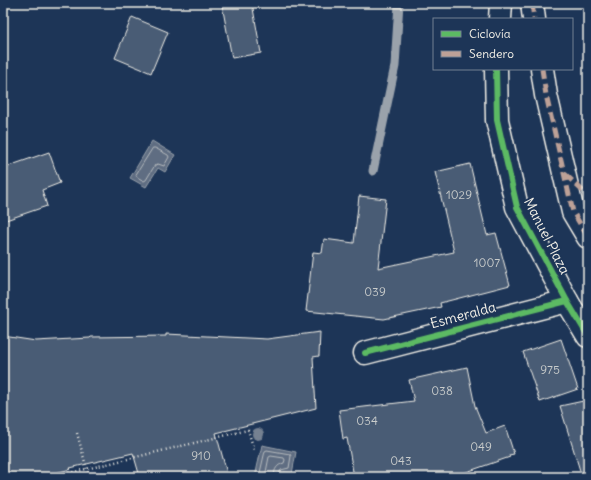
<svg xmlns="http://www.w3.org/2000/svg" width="591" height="480" viewBox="0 0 591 480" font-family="Delius,sans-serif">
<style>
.water{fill:#5e6d82;stroke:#9aa2ab}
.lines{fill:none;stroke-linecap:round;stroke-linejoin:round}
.shore{stroke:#b8bcbf;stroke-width:1}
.stream{stroke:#9aa2ab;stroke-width:9}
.building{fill:#485b74;stroke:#f4f1e8}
.minor-casing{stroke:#f4f1e8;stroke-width:25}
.path{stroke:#f4f1e8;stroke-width:2.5;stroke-dasharray:1 3;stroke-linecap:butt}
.minor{stroke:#1d3557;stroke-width:22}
.quiet{stroke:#bda197;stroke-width:5;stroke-dasharray:10 5;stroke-linecap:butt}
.cycleway-casing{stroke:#1d3557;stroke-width:8}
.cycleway{stroke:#5cba63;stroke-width:6}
.tree{fill:#748191}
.labels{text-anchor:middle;stroke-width:3.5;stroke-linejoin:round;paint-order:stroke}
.number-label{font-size:12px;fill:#c9cccb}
.street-label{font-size:14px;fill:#f4f1e8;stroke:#1d3557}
</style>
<rect width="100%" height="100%" fill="#1d3557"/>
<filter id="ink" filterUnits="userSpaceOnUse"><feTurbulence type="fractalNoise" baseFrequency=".025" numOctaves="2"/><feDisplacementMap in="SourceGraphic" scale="8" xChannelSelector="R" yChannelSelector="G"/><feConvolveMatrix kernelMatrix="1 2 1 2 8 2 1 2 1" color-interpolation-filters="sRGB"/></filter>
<g filter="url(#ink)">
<g class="water">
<polygon points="152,141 175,155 165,172 158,168 146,187 130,178"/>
<polygon points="262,445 296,452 292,474 284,472 283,477 255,477"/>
</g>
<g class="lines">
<g class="shore">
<polygon points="153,148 155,148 168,155 169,157 164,166 158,164 155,165 146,180 144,181 137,177 136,175"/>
<polyline points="259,477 265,451 267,450 290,454 291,456 289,468 281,470 280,472 279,477"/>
<path d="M265,477l4,-20 2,-1 13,2 1,2 -1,3c-7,2 -10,6 -10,14"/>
</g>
<polyline class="stream" points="373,171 395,66 399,3"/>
</g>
<g class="building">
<polygon points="236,3 252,3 261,53 232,58 222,5"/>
<polygon points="132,17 168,32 151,73 115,58"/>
<polygon points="49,152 60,183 42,190 47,206 3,221 3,168"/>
<polygon points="470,164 487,235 496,233 510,285 440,303 441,307 384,319 306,311 313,252 322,253 324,239 354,243 359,196 386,199 378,268 454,252 435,172"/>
<polygon points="320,332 319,356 313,357 316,408 216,433 228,477 140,477 133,453 70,468 71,469 39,477 3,477 3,336 36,341 90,338 91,337 166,336 166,334 267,339"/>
<polygon points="561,339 578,389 540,402 523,352"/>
<polygon points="467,367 475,406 486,433 505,426 514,454 509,455 510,457 452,477 354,477 347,438 343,439 339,410 414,401 409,380"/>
<polygon points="588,400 588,476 582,477 560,406"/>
</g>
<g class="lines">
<defs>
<g id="minor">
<polyline points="532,3 534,19"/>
<polyline points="500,19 501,3"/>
<polyline points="496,69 497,120 517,207 567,301 588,336"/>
<polyline points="542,69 546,95 573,212 588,237"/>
<polyline points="365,353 567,301"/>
</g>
</defs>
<use href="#minor" class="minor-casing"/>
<g class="path">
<polyline points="77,433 89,477"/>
<polyline points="53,477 248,430 254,450"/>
</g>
<use href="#minor" class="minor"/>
<g class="quiet">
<polyline points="532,3 534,19"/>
<polyline points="542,69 546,95 573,212 588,237"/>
<polyline points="565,174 588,196"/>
</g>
<defs>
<g id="cycleway">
<polyline points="496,69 497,120 517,207 567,301 588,336"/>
<polyline points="365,353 567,301"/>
</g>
</defs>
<use href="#cycleway" class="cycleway-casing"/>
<use href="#cycleway" class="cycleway"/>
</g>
<circle class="tree" cx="258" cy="434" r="6"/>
</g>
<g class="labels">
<g class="number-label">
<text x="459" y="199">1029</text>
<text x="487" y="267">1007</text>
<text x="375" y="296">039</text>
<text x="550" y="374">975</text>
<text x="442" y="395">038</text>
<text x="367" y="425">034</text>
<text x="481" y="451">049</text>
<text x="201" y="460">910</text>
<text x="401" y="465">043</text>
</g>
<g class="street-label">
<text transform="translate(547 236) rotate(63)" y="5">Manuel Plaza</text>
<text transform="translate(463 315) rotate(-15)" y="5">Esmeralda</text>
</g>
</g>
<rect width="591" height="480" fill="none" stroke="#1d3557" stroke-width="16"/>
<rect x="8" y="8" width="575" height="464" fill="none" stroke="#f4f1e8" stroke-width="1.5" filter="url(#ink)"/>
<rect x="433" y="18" width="140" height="52" fill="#1d3557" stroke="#738091"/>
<rect x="441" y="31" width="20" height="6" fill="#5cba63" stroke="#738091"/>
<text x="469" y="38" font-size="12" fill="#f4f1e8">Ciclovía</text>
<rect x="441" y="51" width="20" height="6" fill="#bda197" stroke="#738091"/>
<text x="469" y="58" font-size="12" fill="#f4f1e8">Sendero</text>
</svg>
